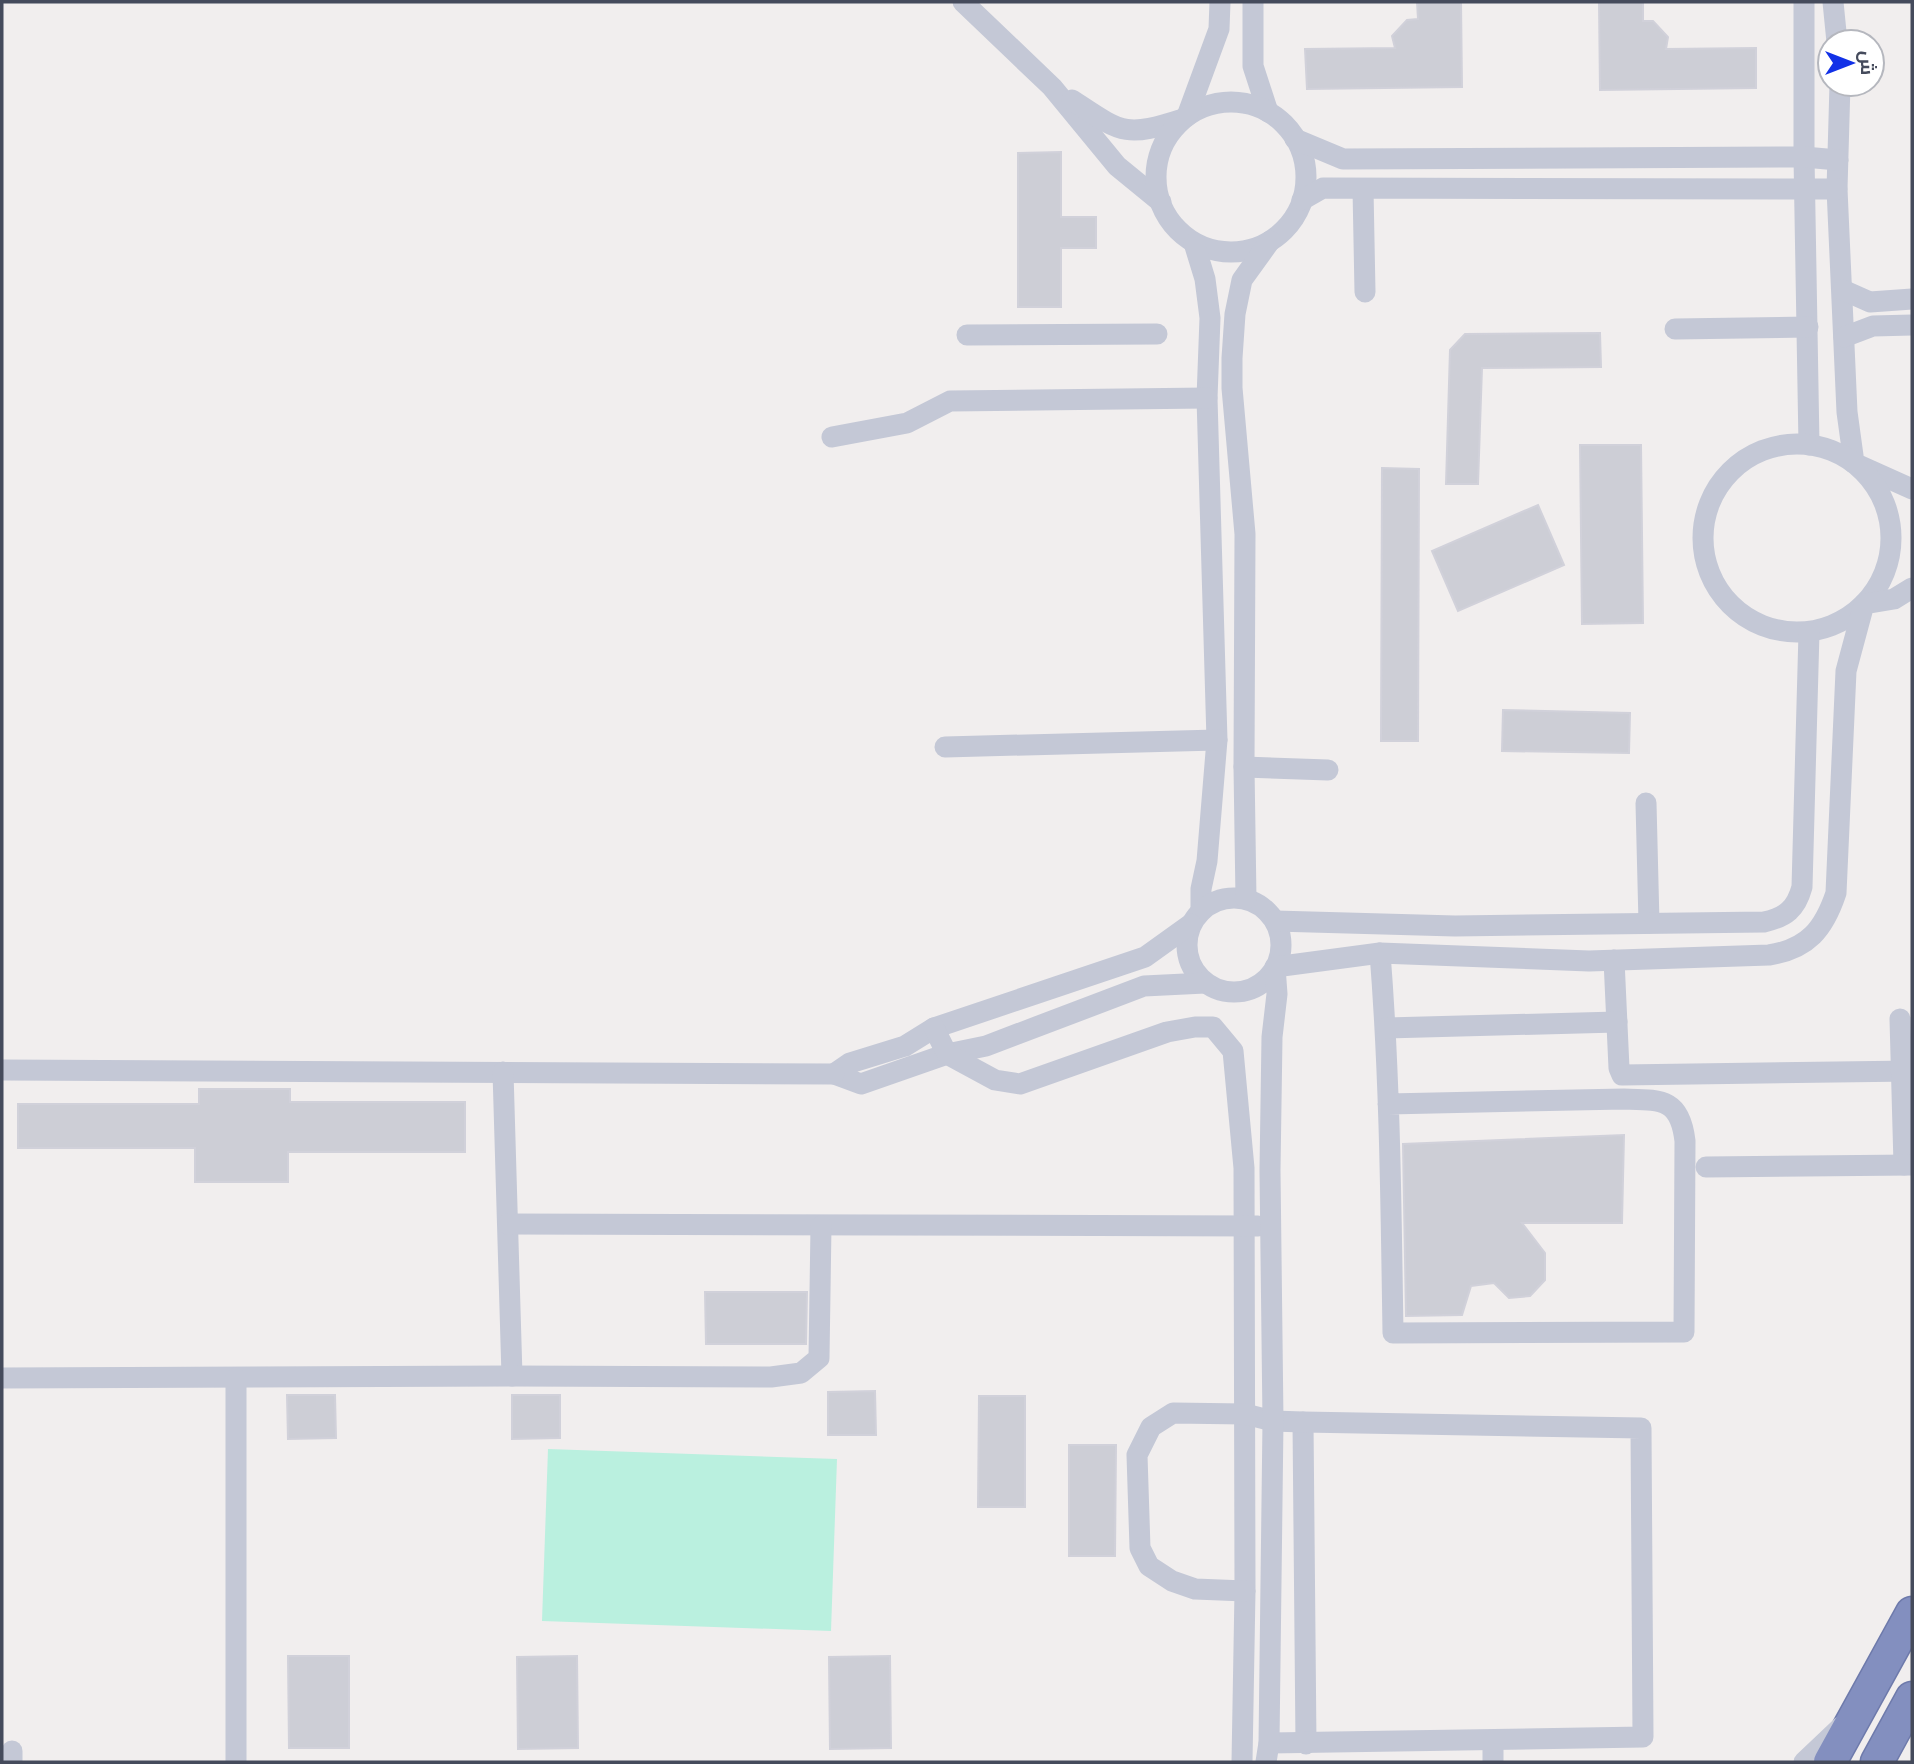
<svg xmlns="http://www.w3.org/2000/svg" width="1914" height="1764" viewBox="0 0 1914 1764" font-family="'PT Sans Narrow',Cairo,sans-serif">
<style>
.green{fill:#baf0df}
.building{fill:#cdced6;stroke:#d1d1da;stroke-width:2}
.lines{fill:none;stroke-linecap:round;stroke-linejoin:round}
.highway-casing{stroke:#6e7aab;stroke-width:35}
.minor{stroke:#c4c8d6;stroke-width:21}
.highway{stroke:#838fbf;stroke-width:32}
</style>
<rect width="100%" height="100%" fill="#f1eeee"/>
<polygon class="green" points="548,1449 837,1459 831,1631 542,1621"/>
<g class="building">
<polygon points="1417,2 1461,2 1462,87 1307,89 1305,49 1395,48 1392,36 1407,20 1418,19"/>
<polygon points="1599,2 1643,2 1643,21 1653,21 1668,37 1666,49 1756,48 1756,88 1600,90"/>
<polygon points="1061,152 1061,217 1096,217 1096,248 1061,248 1061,307 1018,307 1018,153"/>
<polygon points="1600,333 1601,367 1482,368 1478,484 1446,484 1450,350 1465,334"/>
<polygon points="1580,445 1641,445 1643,623 1582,624"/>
<polygon points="1382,468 1419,469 1418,741 1381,741"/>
<polygon points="1538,505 1564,565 1458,611 1432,551"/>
<polygon points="1503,710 1630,713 1629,753 1502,751"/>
<polygon points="199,1089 290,1089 290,1102 465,1102 465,1152 288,1152 288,1182 195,1182 195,1148 18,1148 18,1104 199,1104"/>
<polygon points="1624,1135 1622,1223 1522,1223 1545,1253 1545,1280 1530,1296 1509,1298 1494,1283 1471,1286 1462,1315 1406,1316 1403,1144"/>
<polygon points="705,1292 807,1292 806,1344 706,1344"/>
<polygon points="875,1391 876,1435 828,1435 828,1392"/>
<polygon points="287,1395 335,1395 336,1438 288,1439"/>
<polygon points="512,1395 560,1395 560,1438 512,1439"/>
<polygon points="979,1396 1025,1396 1025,1507 978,1507"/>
<polygon points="1069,1445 1116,1445 1115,1556 1069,1556"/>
<polygon points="288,1656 349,1656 349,1748 289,1748"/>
<polygon points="577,1656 578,1748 518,1749 517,1657"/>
<polygon points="890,1656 891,1748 830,1749 829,1657"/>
</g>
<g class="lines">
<defs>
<g id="highway">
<polyline points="1830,1762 1912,1613"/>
<polyline points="1877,1762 1912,1698"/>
</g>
</defs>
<use href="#highway" class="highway-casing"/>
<g class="minor">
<polyline points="963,2 1052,87 1117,166 1161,202"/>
<polyline points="1253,2 1253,66 1268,112"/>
<polyline points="1804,2 1804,157 1809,445"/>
<polyline points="1833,2 1837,42"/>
<polyline points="1840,84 1837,189 1847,412 1854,463 1912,489"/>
<path d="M1072,100c50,33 52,38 111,19"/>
<circle cx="1231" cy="177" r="75"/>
<polyline points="1187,116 1219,29 1220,2"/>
<polyline points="1295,139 1343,159 1804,157 1838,160"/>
<polyline points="1363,189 1365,292"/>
<polyline points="1302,200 1323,188 1837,189"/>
<polyline points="1194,243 1205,279 1210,318 1207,398 1217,740 1207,861 1201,889 1201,910"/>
<polyline points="1843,290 1870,302 1912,299"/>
<polyline points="1675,329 1808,327"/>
<polyline points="967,335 1157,334"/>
<polyline points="1844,337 1873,326 1912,325"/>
<polyline points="832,437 907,423 950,401 1207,398"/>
<circle cx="1797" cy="538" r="94"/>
<polyline points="945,747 1217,740"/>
<polyline points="1244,767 1328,770"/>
<polyline points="1646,803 1649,923"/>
<circle cx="1234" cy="945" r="47"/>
<polyline points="1246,899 1244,767 1245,534 1232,388 1232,358 1235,314 1242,280 1270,241"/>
<path d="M1275,921l180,5 309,-4c22,-5 32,-13 38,-35l7,-255"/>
<polyline points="1191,924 1145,957 934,1028 905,1046 850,1063 834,1074 861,1084 947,1054 986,1046 1144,986 1205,983"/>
<path d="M1380,953c10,126 11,253 13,380l291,-1 1,-191c-5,-43 -24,-41 -61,-42l-236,5"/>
<polyline points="1614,960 1619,1068 1622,1075 1912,1071"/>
<polyline points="1900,1019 1904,1165"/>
<polyline points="934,1028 947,1054 995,1080 1020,1084 1167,1032 1195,1027 1213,1027 1233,1051 1244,1168 1245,1591 1242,1762"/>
<polyline points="1386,1028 1617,1022"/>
<polyline points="2,1070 834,1074"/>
<polyline points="503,1072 512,1376"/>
<polyline points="1706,1167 1912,1165"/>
<polyline points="508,1224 1258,1226"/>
<polyline points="2,1378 512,1376 771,1377 801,1373 819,1358 821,1226"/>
<polyline points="236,1378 236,1762"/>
<polyline points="1303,1422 1306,1744"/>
<polyline points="1245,1591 1195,1589 1172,1581 1149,1566 1140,1548 1137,1455 1151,1427 1173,1413 1245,1414 1273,1421 1303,1422 1641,1428 1643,1737 1269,1743"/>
<polyline points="12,1762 12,1751"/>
<path d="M1266,1762l3,-19 4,-322 -3,-251 2,-133 5,-43 -2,-27 105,-14 209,8 180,-6c39,-6 55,-26 67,-62l10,-222 18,-67 30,-5 18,-11"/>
<polyline points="1493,1762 1493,1740"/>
<polyline points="1804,1762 1842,1726"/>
</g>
<use href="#highway" class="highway"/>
</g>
<rect width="1914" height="1764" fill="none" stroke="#454b5c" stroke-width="7"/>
<g transform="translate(1851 63) rotate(90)"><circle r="33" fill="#ffffff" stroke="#b5b7be" stroke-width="2"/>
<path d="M0-5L12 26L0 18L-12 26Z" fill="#1231e7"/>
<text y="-10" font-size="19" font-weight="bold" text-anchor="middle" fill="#454b5c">ش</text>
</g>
</svg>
